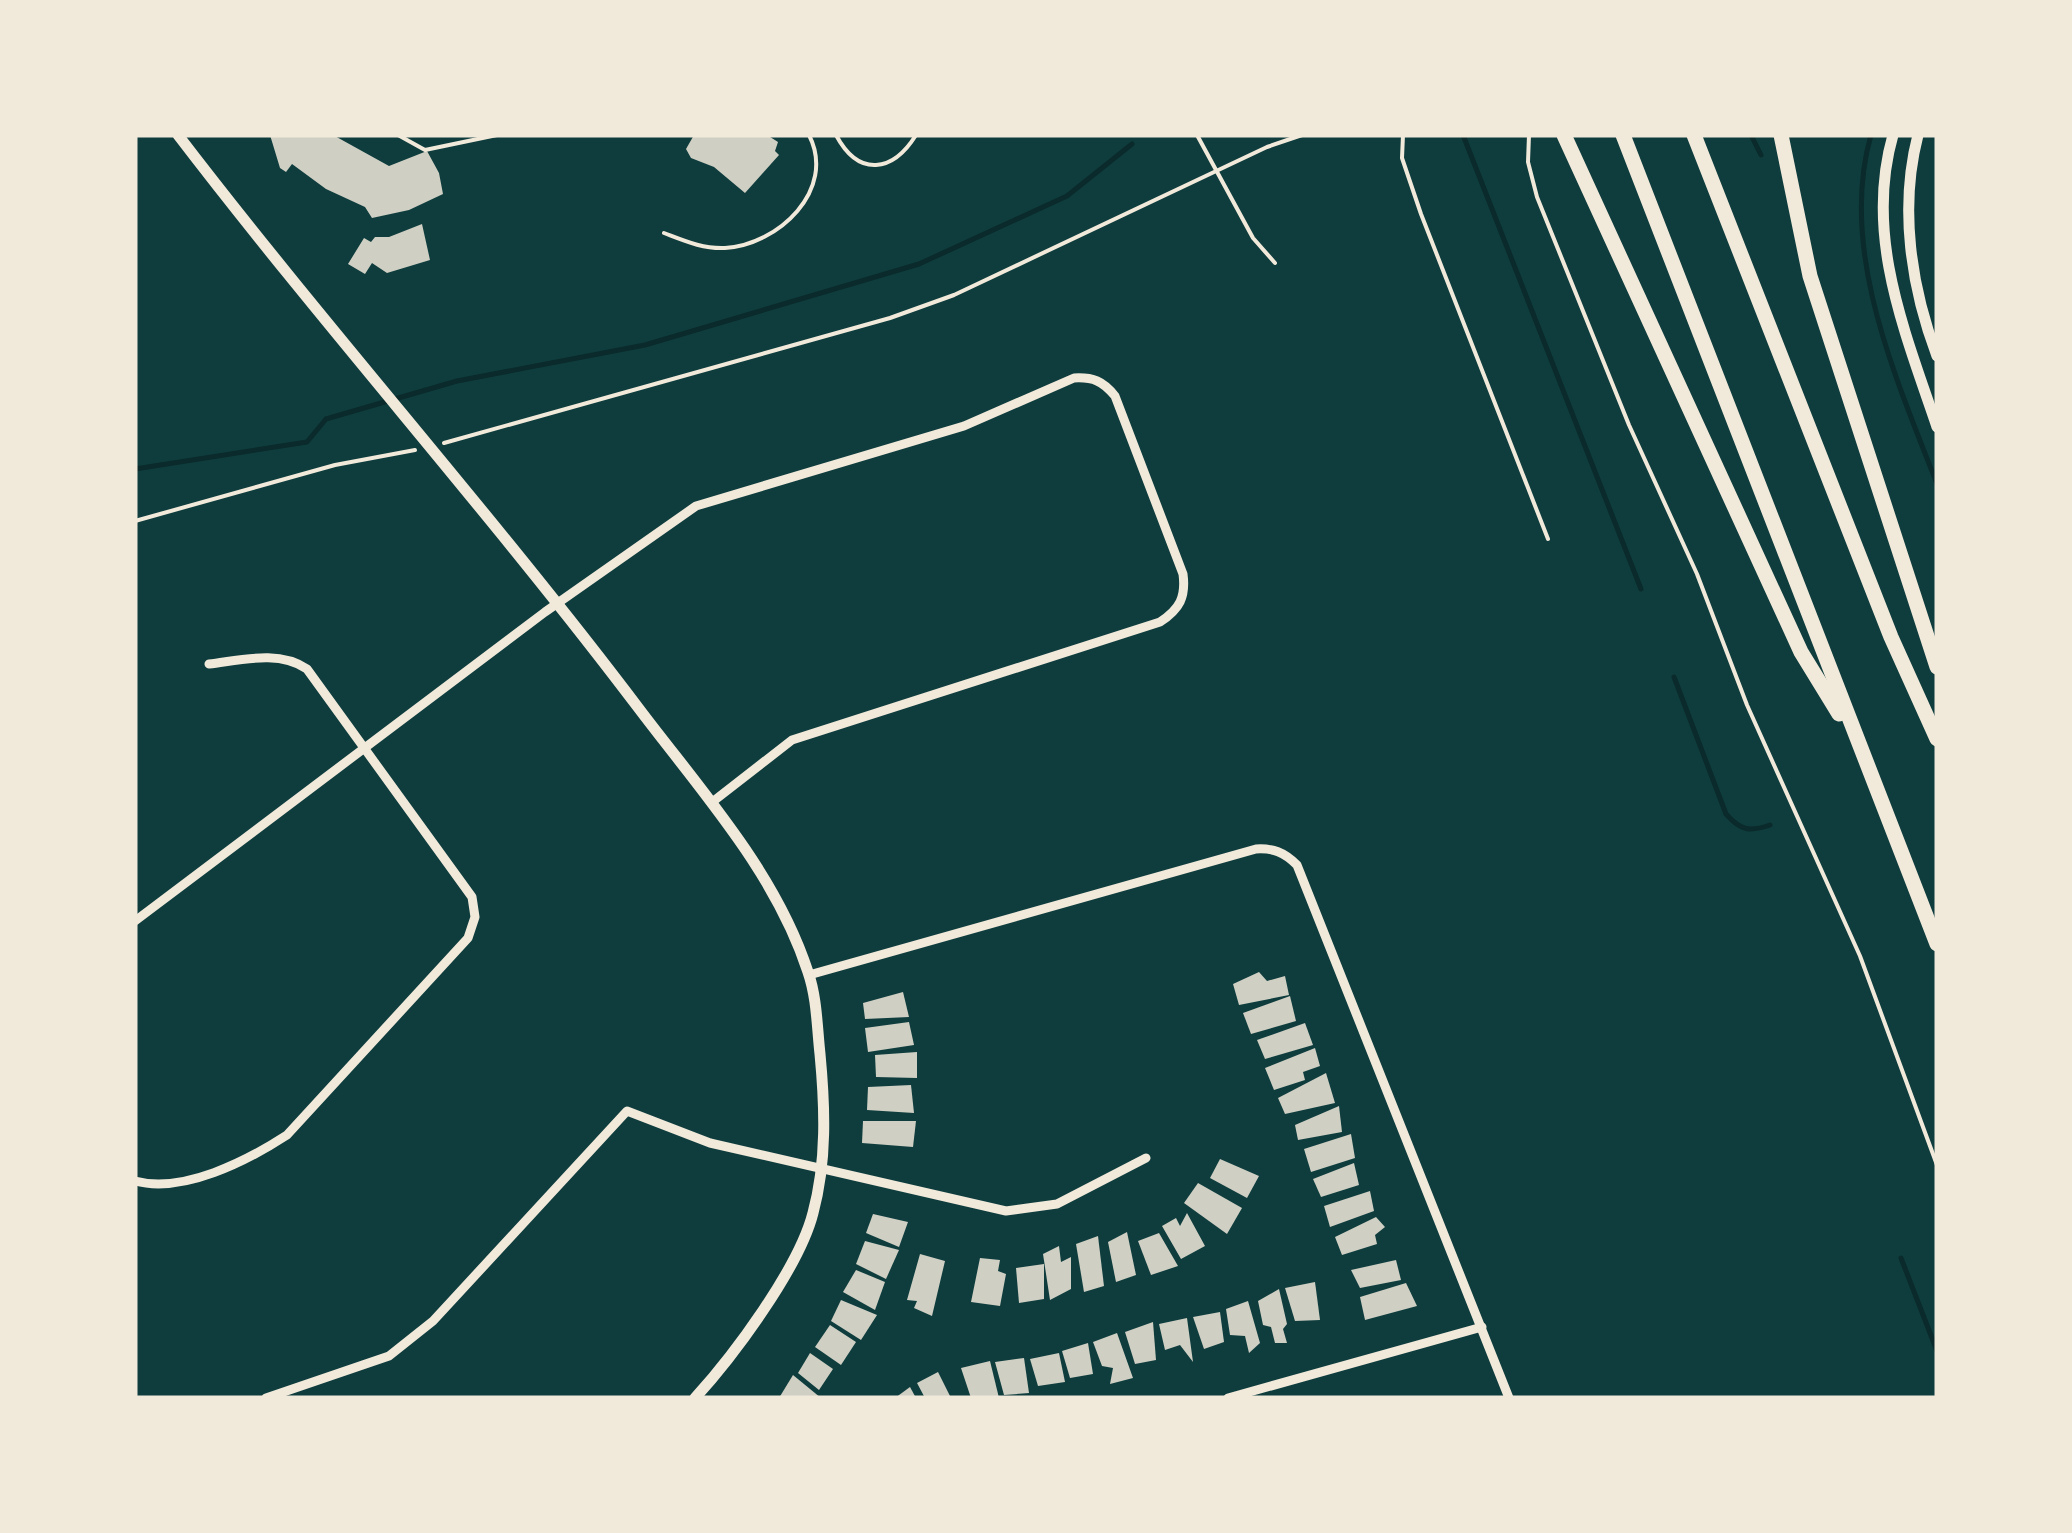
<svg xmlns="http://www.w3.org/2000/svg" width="2072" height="1533" viewBox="0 0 2072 1533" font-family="'IBM Plex Sans',sans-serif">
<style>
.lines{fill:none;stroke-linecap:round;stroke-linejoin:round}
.stream{stroke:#0a2a2b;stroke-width:5}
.building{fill:#cfcfc3}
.path{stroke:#f1e9da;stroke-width:4}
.service{stroke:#f1e9da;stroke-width:4}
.minor{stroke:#f1e9da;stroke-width:9}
.tertiary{stroke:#f1e9da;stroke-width:11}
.motorway{stroke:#f1e9da;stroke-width:15}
</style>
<rect width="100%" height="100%" fill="#0f3d3e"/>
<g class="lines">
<g class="stream">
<polyline points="1463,135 1641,589"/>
<polyline points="1751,135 1761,155"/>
<path d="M1871,135c-33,115 25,243 66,349"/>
<polyline points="135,469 307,442 326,419 457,381 645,345 919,264 1067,196 1132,144"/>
<path d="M1674,677l52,137c15,17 24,18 44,11"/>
<polyline points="1901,1258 1937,1351"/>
</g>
</g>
<g class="building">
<polygon points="270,135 333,135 389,166 427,151 439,173 443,194 409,210 372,218 365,207 326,189 292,164 286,172 280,168"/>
<polygon points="694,135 767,135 778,142 775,151 779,155 745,193 714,167 691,158 686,149"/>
<polygon points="422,224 430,260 387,273 372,263 365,274 348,264 364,238 371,242 375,237 389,237"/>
<polygon points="1259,972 1267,981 1285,976 1289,995 1239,1005 1233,984"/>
<polygon points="903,992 909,1017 865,1019 863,1003"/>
<polygon points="1290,996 1296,1021 1251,1034 1243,1013"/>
<polygon points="909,1022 914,1045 868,1052 865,1028"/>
<polygon points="1305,1023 1313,1045 1265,1059 1257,1040"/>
<polygon points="1315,1048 1320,1066 1303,1072 1305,1080 1274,1090 1265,1068"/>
<polygon points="917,1052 917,1078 876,1077 875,1055"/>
<polygon points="1326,1073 1335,1103 1285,1114 1278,1098"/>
<polygon points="911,1085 914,1113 867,1110 868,1087"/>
<polygon points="1339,1106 1342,1132 1298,1140 1295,1125"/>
<polygon points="863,1121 916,1121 913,1147 862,1143"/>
<polygon points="1351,1134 1355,1158 1311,1172 1304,1149"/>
<polygon points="1220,1159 1259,1176 1247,1198 1210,1178"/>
<polygon points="1354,1163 1359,1185 1321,1197 1313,1179"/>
<polygon points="1198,1183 1242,1208 1227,1234 1184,1203"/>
<polygon points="1370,1191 1374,1211 1330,1227 1324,1206"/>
<polygon points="1187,1213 1205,1246 1181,1259 1162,1226 1176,1218 1180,1226"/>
<polygon points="873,1214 908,1222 899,1247 866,1233"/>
<polygon points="1376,1217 1385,1227 1375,1235 1377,1244 1342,1255 1335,1237"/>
<polygon points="1127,1232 1136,1275 1116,1282 1108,1242"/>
<polygon points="1159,1233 1178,1266 1151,1275 1138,1241"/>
<polygon points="1098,1236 1104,1286 1084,1292 1076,1244"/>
<polygon points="865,1241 899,1250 886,1279 856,1264"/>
<polygon points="1059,1246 1061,1262 1071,1257 1071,1289 1050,1300 1043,1254"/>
<polygon points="920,1254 945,1261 932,1316 914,1308 917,1301 907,1300"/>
<polygon points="980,1258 1000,1260 998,1271 1006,1274 1000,1306 971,1302"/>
<polygon points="1396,1260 1401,1280 1360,1288 1351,1270"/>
<polygon points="1044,1264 1044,1299 1019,1303 1016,1268"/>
<polygon points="856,1270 885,1282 875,1310 843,1292"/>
<polygon points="1315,1282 1320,1320 1295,1321 1285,1288"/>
<polygon points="1406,1283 1417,1306 1365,1320 1360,1297"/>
<polygon points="1279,1289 1287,1324 1283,1329 1287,1343 1275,1343 1271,1327 1263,1325 1258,1301"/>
<polygon points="841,1300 877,1315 861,1340 831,1321"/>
<polygon points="1248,1301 1260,1343 1249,1353 1245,1336 1230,1335 1226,1309"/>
<polygon points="1220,1312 1224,1342 1204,1349 1193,1317"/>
<polygon points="1187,1318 1193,1362 1180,1345 1165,1350 1159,1324"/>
<polygon points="1153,1322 1156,1360 1135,1364 1125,1332"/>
<polygon points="830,1325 856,1342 841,1365 815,1347"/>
<polygon points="1117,1333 1133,1378 1110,1384 1113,1368 1102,1366 1093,1342"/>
<polygon points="1088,1343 1093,1374 1070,1378 1062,1351"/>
<polygon points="810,1353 833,1369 819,1390 798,1373"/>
<polygon points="1059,1353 1065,1382 1038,1386 1030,1359"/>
<polygon points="1024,1358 1029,1393 1004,1395 995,1362"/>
<polygon points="990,1361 999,1398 971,1398 961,1368"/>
<polygon points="938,1372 951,1398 925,1398 917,1383"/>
<polygon points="793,1375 821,1398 779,1398"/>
<polygon points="910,1387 916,1398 895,1398"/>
</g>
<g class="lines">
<g class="path">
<path d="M836,135c23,43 57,37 80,0"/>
<polyline points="1197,135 1253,238 1275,263"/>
<polyline points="1403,135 1402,158 1421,214 1548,539"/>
<polyline points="1529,135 1528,162 1537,197 1629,425 1697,574 1747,705 1860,956 1937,1165"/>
<path d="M664,233c21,8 39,16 61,15 53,-3 112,-58 84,-113"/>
<polyline points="444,443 890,318 954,295 1267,147 1302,135"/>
<polyline points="135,521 335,465 415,450"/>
</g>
<polyline class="service" points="398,135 425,150 497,135"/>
<g class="minor">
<path d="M135,921l410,-309 151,-106 268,-80 110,-48c19,-1 29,3 41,18l68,178c3,23 -3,35 -23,48l-368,118 -81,63"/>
<path d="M809,975l447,-126c17,-1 28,3 41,16l212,533"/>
<path d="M135,1181c48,13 112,-20 152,-46l181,-197 7,-21 -3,-20 -165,-228c-28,-19 -65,-9 -98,-5"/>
<polyline points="266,1398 389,1356 433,1321 627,1111 710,1143 1006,1211 1057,1204 1146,1158"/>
<polyline points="1228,1398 1482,1327"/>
</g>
<g class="tertiary">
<path d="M178,135c150,196 314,379 462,575 62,82 136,163 168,262 9,26 9,55 12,82 5,53 7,107 -7,159 -14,55 -79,142 -118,185"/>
<path d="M1893,135c-29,101 12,197 44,292"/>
<path d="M1918,135c-19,73 -7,152 19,221"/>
</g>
<g class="motorway">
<polyline points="1564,135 1801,652 1839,714"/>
<polyline points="1623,135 1937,944"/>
<polyline points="1694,135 1891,637 1937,739"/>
<polyline points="1781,135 1810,276 1937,667"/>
</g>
</g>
<rect width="2072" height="1533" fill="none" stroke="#f1e9da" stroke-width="275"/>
</svg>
